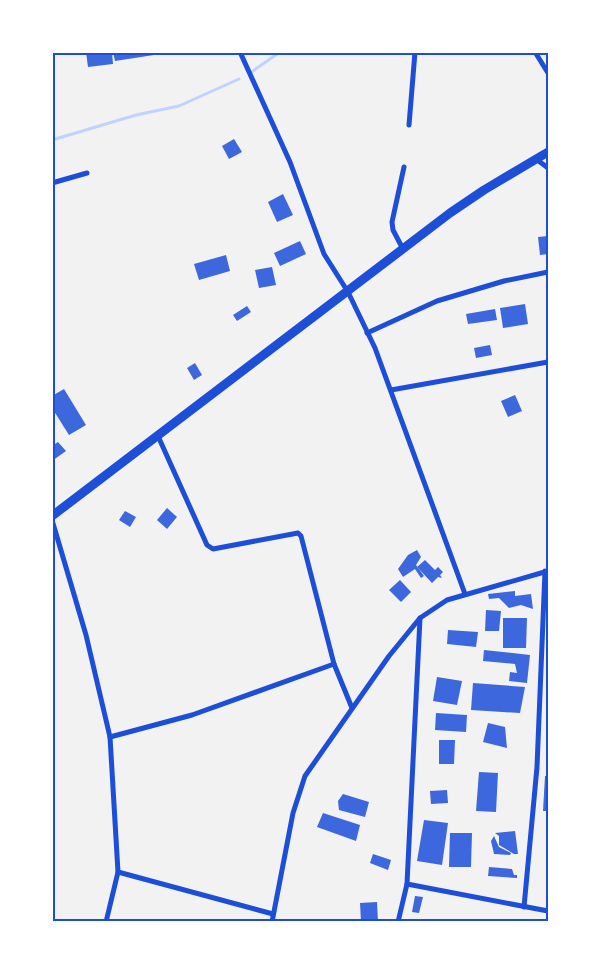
<svg xmlns="http://www.w3.org/2000/svg" width="601" height="974" viewBox="0 0 601 974" font-family="Lato,sans-serif">
<style>
.lines{fill:none;stroke-linecap:round;stroke-linejoin:round}
.stream{stroke:#bfd3fe;stroke-width:3}
.building{fill:#3d67dc}
.minor{stroke:#1d4ed8;stroke-width:5}
.trunk{stroke:#1d4ed8;stroke-width:9}
.neatline{fill:none;stroke:#1d4ed8;stroke-width:2}
</style>
<rect width="100%" height="100%" fill="#f2f2f2"/>
<g class="lines">
<g class="stream">
<polyline points="250,73 280,52"/>
<polyline points="52,140 136,115 179,106 239,79"/>
</g>
</g>
<g class="building">
<polygon points="86,52 112,52 113,64 88,67"/>
<polygon points="113,52 153,52 154,55 115,61"/>
<polygon points="234,139 242,152 229,159 222,146"/>
<polygon points="283,194 293,215 277,222 268,202"/>
<polygon points="548,236 548,254 540,255 538,237"/>
<polygon points="300,241 306,254 280,266 274,253"/>
<polygon points="226,255 230,271 199,280 194,264"/>
<polygon points="272,267 276,285 259,288 255,270"/>
<polygon points="525,304 528,324 503,328 500,308"/>
<polygon points="247,306 251,312 237,321 233,315"/>
<polygon points="495,309 497,320 468,324 466,314"/>
<polygon points="490,345 492,355 476,358 474,348"/>
<polygon points="195,363 202,375 194,380 187,368"/>
<polygon points="64,389 86,425 69,435 52,408 52,396"/>
<polygon points="515,395 522,411 508,417 501,401"/>
<polygon points="58,442 66,451 52,461 52,446"/>
<polygon points="167,508 177,517 167,529 157,520"/>
<polygon points="125,511 136,517 130,527 119,520"/>
<polygon points="417,550 421,557 416,565 424,576 421,578 415,569 403,577 398,569 408,555"/>
<polygon points="425,560 435,570 438,567 443,572 440,575 442,578 438,577 432,583 417,567"/>
<polygon points="400,580 411,592 401,602 389,590"/>
<polygon points="515,591 515,596 531,594 533,609 521,605 509,608 499,598 489,599 488,594"/>
<polygon points="486,610 501,611 499,631 485,631"/>
<polygon points="503,618 527,618 526,648 503,648"/>
<polygon points="448,630 478,632 476,647 447,644"/>
<polygon points="484,650 530,655 527,683 509,681 510,672 517,673 515,664 483,661"/>
<polygon points="437,677 462,681 457,705 433,701"/>
<polygon points="473,683 525,687 520,713 471,710"/>
<polygon points="436,713 467,715 466,732 435,730"/>
<polygon points="488,723 505,727 507,748 483,742"/>
<polygon points="439,740 455,740 454,764 439,764"/>
<polygon points="479,772 498,773 496,812 476,811"/>
<polygon points="545,776 548,776 548,811 543,811"/>
<polygon points="447,790 448,803 431,804 430,791"/>
<polygon points="343,794 369,802 365,817 339,810 338,801"/>
<polygon points="323,813 360,825 356,841 317,827"/>
<polygon points="424,820 448,823 442,865 417,861"/>
<polygon points="515,831 518,854 514,854 499,845 499,836 495,833"/>
<polygon points="450,833 472,833 471,867 449,867"/>
<polygon points="494,836 499,847 511,853 510,855 494,854 491,841"/>
<polygon points="373,854 391,860 388,870 370,863"/>
<polygon points="489,867 512,869 514,875 517,875 517,878 488,876"/>
<polygon points="546,876 548,876 548,889 547,889"/>
<polygon points="415,896 423,897 419,913 412,912"/>
<polygon points="377,902 378,922 361,922 360,903"/>
</g>
<g class="lines">
<g class="minor">
<polyline points="240,52 290,162 324,254 348,292 375,348 465,594"/>
<polyline points="535,52 548,73"/>
<polyline points="409,125 415,52"/>
<polyline points="536,159 548,168"/>
<polyline points="52,183 87,173"/>
<polyline points="403,249 393,230 392,222 404,167"/>
<polyline points="367,333 437,301 504,281 548,272"/>
<polyline points="391,390 548,362"/>
<polyline points="158,436 207,545 213,549 298,533 301,536 334,664 352,708"/>
<polyline points="52,520 86,635 110,737 118,872 106,922"/>
<polyline points="110,737 192,715 334,664"/>
<polyline points="118,872 273,914"/>
<polyline points="407,884 548,911"/>
<polyline points="524,907 537,767 545,571"/>
<polyline points="272,922 293,813 305,776 389,656 420,618 447,600 548,571"/>
<polyline points="398,922 407,884 420,618"/>
</g>
<polyline class="trunk" points="52,516 450,213 484,190 548,152"/>
</g>
<rect width="601" height="974" fill="none" stroke="#ffffff" stroke-width="108"/>
<rect x="54" y="54" width="493" height="866" class="neatline"/>
</svg>
